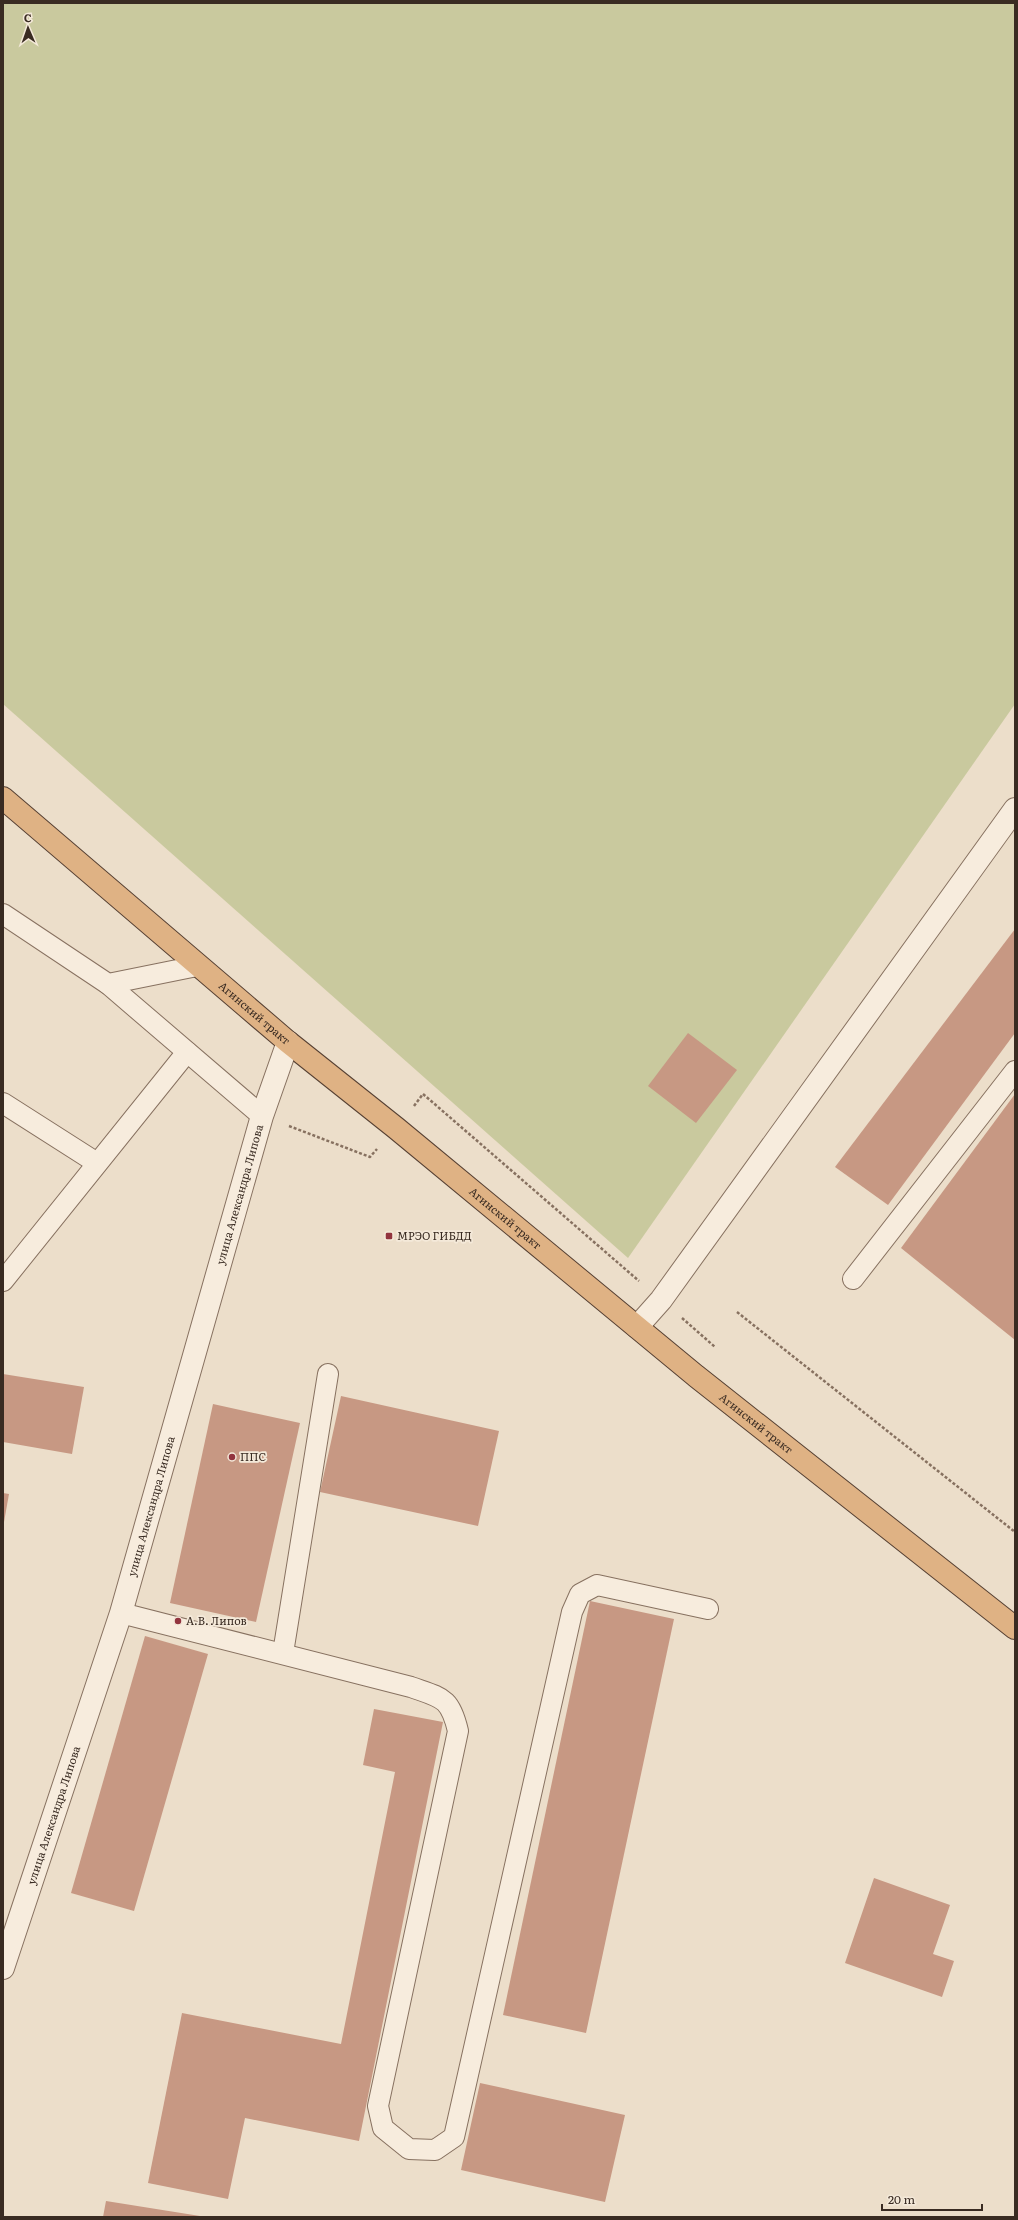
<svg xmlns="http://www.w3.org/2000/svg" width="1018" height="2220" viewBox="0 0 1018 2220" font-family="Literata,serif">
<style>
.green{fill:#c9c99e}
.building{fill:#c79883}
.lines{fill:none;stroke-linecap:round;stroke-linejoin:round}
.service-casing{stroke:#877160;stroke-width:22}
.minor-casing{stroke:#877160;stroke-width:24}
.trunk-casing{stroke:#564033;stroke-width:24}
.path{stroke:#877160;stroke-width:2.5;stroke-dasharray:3 2;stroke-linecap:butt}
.service{stroke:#f7ecdd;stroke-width:20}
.minor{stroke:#f7ecdd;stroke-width:22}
.trunk{stroke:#dfb284;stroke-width:22}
.poi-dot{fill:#92343e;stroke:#f4e9d9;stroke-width:1.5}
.labels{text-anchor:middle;stroke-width:3.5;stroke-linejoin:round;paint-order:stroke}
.street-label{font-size:11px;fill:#392b22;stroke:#f4e9d9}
.poi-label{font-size:11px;fill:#392b22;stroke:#f4e9d9;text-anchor:start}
</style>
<rect width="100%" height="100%" fill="#ecdeca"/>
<polygon class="green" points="3,3 1015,3 1015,704 628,1258 3,704"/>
<g class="building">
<polygon points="1015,929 1015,1033 888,1205 835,1167"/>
<polygon points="688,1033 737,1070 696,1123 648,1086"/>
<polygon points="1015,1094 1015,1340 901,1248"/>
<polygon points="3,1374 84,1387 72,1454 3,1442"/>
<polygon points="341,1396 499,1431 478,1526 320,1492"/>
<polygon points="213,1404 300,1423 256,1622 170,1603"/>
<polygon points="3,1493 9,1494 4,1522 3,1522"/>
<polygon points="590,1601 674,1619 586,2033 503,2015"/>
<polygon points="145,1636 208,1654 134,1911 71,1893"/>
<polygon points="374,1709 443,1722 359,2141 245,2118 228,2199 148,2183 182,2013 341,2044 395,1772 363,1765"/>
<polygon points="874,1878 950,1905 933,1954 954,1961 942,1997 845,1963"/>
<polygon points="480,2083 625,2115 605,2202 461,2170"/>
<polygon points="106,2201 200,2216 199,2217 103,2217"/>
</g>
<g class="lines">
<defs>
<g id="service">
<polyline points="3,914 108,984 197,966"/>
<polyline points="108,984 262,1116"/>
<polyline points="3,1103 97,1163"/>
<polyline points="853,1279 1015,1071"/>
<polyline points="3,1281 187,1052"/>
<path d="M121,1613l290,74c31,11 39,10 47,44l-80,375 5,22 26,21 26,1 19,-13 118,-525 8,-18 17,-9 111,24"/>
<polyline points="283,1653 328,1374"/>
</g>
<g id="minor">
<polyline points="637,1327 661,1300 1015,809"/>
<path id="s1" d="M3,1968l118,-355 141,-497 26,-74"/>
</g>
<g id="trunk">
<path id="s2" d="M3,798l285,244 108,86 300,248 319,252"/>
</g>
</defs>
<use href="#service" class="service-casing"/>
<use href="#minor" class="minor-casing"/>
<use href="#trunk" class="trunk-casing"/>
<g class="path">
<polyline points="414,1106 423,1094 639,1281"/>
<polyline points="289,1126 370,1157 377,1149"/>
<polyline points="737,1312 1015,1532"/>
<polyline points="682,1318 715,1347"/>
</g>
<use href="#service" class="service"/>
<use href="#minor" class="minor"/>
<use href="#trunk" class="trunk"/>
</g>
<g class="poi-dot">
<rect x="385" y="1232" width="8" height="8" rx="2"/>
<circle cx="232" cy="1457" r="4"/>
<circle cx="178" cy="1621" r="4"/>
</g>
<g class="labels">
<g class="street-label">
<text dy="4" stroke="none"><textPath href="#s2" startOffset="331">Агинский тракт</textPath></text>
<text dy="4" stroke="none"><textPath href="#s1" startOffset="809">улица Александра Липова</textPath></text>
<text dy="4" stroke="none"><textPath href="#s2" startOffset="655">Агинский тракт</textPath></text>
<text dy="4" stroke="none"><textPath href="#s2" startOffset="979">Агинский тракт</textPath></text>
<text dy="4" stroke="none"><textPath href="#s1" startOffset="485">улица Александра Липова</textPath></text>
<text dy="4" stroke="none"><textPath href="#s1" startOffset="161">улица Александра Липова</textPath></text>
</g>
<g class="poi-label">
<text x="397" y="1240">МРЭО ГИБДД</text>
<text x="240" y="1461">ППС</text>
<text x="186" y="1625">А.В. Липов</text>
</g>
</g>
<rect width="1018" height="2220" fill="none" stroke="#392b22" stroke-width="8"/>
<g transform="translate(28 28) rotate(358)" stroke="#f4e9d9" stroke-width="3" paint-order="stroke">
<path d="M0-3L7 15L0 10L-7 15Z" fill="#392b22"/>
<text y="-6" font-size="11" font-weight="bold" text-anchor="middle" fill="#392b22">С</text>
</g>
<path d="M882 2204v6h100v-6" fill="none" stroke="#392b22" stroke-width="2"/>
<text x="888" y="2204" font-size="12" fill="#392b22" stroke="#f4e9d9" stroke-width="3" paint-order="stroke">20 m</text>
</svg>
